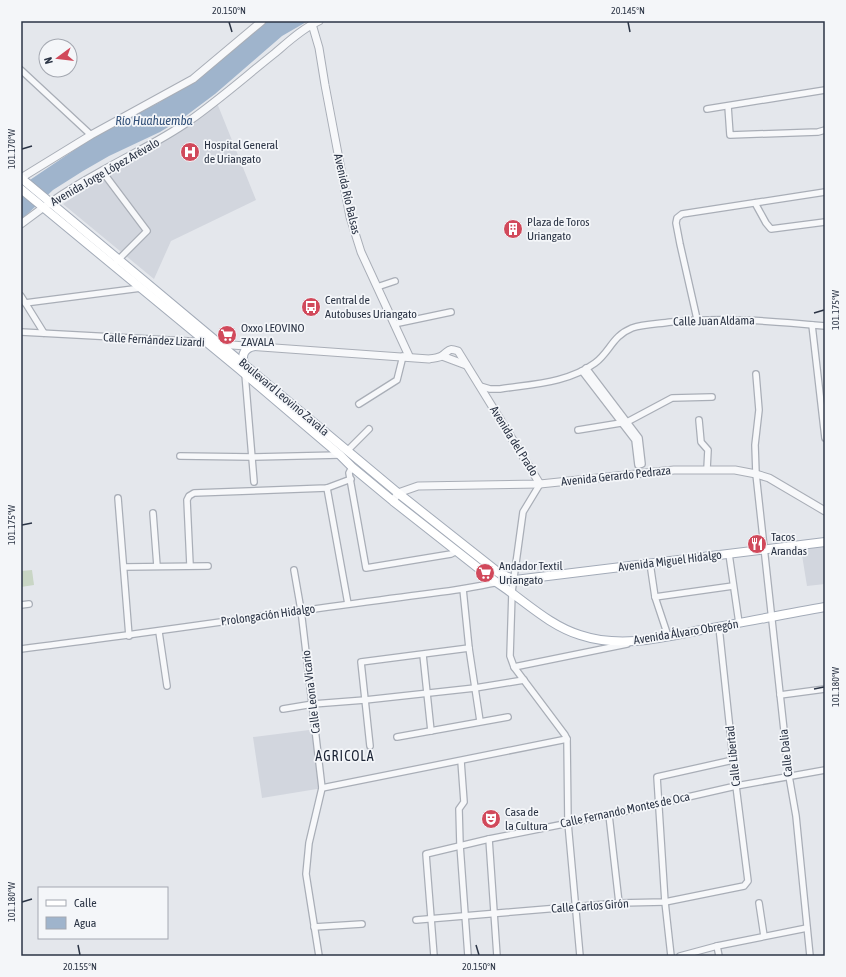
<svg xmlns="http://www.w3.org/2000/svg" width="846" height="977" viewBox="0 0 846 977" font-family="'Asap Condensed',sans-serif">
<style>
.built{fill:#d2d6de}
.green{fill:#c9d6c5}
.water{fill:#9fb4cc}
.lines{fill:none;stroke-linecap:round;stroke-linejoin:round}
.minor-casing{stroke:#a9aeb7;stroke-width:8}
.tertiary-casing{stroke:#a9aeb7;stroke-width:9}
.primary-casing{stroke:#a3abb8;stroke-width:10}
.minor{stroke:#f7f8fa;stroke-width:5.5}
.tertiary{stroke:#f7f8fa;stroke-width:7}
.primary{stroke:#fff;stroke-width:8}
.ticks{fill:none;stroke:#2b3445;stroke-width:1.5}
.labels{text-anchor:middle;stroke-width:3.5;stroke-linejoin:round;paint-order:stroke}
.poi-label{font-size:12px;fill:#2b3445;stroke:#f4f6f9;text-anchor:start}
.street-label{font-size:12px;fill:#2b3445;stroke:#f4f6f9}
.water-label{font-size:13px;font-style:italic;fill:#34527a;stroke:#f4f6f9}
.quarter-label{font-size:14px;letter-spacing:1px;fill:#1d2536;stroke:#f4f6f9}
.neatline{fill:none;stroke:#2b3445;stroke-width:1.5}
.ticks-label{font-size:10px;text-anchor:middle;fill:#2b3445}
</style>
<rect width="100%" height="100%" fill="#e4e7ec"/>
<g class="built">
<polygon points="217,103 256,200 171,241 154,279 63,204"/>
<polygon points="825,546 825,584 807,586 801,549"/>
<polygon points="317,729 323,788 262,798 253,737"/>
</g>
<polygon class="green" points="32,570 34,585 21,587 21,571"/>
<polygon class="water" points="264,21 308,21 282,36 215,94 183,118 160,132 109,156 83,171 53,190 21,220 21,186 95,136 160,102 193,80"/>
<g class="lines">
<defs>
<g id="minor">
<polyline points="21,70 91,135"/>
<polyline points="728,106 730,135 818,132 825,130"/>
<polyline points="707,109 825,90"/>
<polyline points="102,171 147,231 117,261"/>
<polyline points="755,203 766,223 771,229 825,222"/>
<polyline points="377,287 395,281"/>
<polyline points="21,296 44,333"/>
<polyline points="25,303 141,288"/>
<polyline points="697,319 680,244 676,223 677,218 682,214 825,192"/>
<polyline points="394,324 451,312"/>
<polyline points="812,325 825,438"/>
<polyline points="21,332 207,342"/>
<polyline points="582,371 635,440 638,465 642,464 639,438 586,368"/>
<polyline points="245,374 254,482"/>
<polyline points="756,374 759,410 755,445 756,474 789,776 796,816 810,956"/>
<path d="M480,386l10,3h10c32,-5 68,-6 95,-26 15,-11 17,-27 37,-35 12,-4 26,-4 39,-6 51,-5 103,-1 154,4"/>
<polyline points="359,404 397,380 403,356"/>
<polyline points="699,420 701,442 708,450 707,469"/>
<polyline points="578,430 627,422 672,398 712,397"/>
<polyline points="348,450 369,429"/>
<polyline points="180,456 252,457 340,455"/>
<polyline points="352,467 349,473 366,568 451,554 457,551"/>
<polyline points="540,484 523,512 512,592 510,656 514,667 565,735 567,739 568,823 580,956"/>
<polyline points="327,488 348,604"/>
<polyline points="118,498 129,636"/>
<polyline points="153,513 157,566"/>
<polyline points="729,554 739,623"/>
<polyline points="650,563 655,597 668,636"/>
<polyline points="190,565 187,500 189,496 194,493 327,488 351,479"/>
<polyline points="124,567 208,566"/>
<polyline points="294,570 301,610 322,788 309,843 306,874 319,956"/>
<polyline points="463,589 469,648 480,721"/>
<polyline points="655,597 733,586"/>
<polyline points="21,605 29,604"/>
<polyline points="159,632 167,686"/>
<path d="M21,649c143,-18 285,-40 428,-58 22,-3 43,-8 65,-11"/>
<polyline points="423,655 431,731"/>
<polyline points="514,667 627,644"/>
<polyline points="780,695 825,689"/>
<polyline points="283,709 313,704 365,700 475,688 524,680"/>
<polyline points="397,737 508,717"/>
<polyline points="370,746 361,662 469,648"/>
<polyline points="461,761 464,802 459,809 460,845 468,956"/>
<polyline points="322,788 567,739"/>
<polyline points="609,815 619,903"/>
<polyline points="489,839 497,956"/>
<polyline points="759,903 764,936"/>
<polyline points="416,920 619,903 665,902 744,886 748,881 736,786 719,627"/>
<polyline points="314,927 362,924"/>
<polyline points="717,946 719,956"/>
<polyline points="434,956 426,854 489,839 609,815 736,786 825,770"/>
<polyline points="671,956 665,902 657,777 733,760"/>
<polyline points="680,956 717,946 807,928"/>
</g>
<g id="tertiary">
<polyline points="312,24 319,48 325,85 350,217 361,252 409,356"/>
<polyline points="21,178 91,135 193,79 262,21"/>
<path d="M21,224c26,-20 53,-38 81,-53 30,-17 60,-31 87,-50 30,-21 57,-45 86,-68 13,-11 28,-25 44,-32"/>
<path d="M218,344l211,15c5,-1 11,-1 14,-4 7,-5 5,-7 15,-4l82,133"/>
<polyline points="442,356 466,365"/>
<polyline points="393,501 398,493 418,486 540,484 674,470 735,470 756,474 769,478 825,511"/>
</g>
<g id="primary">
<polyline points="21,178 398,493 499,573 515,580 825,542"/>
<path d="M21,189l218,180 101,86 12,12 41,34 103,81c28,18 52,43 84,53 42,14 85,2 126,-6 40,-7 79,-15 119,-22"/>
<path d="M243,364l1,-1c-3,-9 1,-15 10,-17"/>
</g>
</defs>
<use href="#minor" class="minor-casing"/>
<use href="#tertiary" class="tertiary-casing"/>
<use href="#primary" class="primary-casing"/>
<use href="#minor" class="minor"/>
<use href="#tertiary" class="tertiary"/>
<use href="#primary" class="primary"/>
</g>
<path class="ticks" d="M229,22l3,10M628,22l2,10M22,149l10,-3M814,313l10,-3M22,525l10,-2M814,689l10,-2M22,902l10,-3M78,945l2,10M476,945l3,10"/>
<defs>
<symbol id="hospital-disc" viewBox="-11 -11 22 22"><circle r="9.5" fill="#d1495b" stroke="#f4f6f9"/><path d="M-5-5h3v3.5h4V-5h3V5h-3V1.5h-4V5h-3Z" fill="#fff"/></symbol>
<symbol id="building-disc" viewBox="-11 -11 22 22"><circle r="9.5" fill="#d1495b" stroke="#f4f6f9"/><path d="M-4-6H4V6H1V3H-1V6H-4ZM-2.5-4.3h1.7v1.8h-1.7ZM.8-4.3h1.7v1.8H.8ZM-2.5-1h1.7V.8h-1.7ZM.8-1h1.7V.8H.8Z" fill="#fff"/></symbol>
<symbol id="bus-disc" viewBox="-11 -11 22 22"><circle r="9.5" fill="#d1495b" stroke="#f4f6f9"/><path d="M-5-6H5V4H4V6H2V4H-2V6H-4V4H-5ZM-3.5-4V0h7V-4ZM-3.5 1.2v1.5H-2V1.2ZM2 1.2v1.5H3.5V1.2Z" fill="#fff"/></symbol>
<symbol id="supermarket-disc" viewBox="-11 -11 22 22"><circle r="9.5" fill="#d1495b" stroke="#f4f6f9"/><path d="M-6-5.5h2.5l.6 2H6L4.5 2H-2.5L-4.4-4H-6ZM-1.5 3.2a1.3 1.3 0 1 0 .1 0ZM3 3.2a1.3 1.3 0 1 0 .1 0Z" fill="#fff"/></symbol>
<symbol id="restaurant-disc" viewBox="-11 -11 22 22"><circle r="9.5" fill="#d1495b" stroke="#f4f6f9"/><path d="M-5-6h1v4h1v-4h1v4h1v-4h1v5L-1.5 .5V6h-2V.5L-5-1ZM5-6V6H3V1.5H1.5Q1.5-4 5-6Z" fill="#fff"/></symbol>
<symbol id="theatre-disc" viewBox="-11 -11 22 22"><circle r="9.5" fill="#d1495b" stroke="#f4f6f9"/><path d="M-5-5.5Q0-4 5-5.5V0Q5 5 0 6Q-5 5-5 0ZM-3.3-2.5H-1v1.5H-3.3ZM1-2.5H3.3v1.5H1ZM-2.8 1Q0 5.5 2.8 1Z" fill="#fff"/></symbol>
</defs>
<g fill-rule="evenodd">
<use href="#hospital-disc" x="179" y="141" width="22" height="22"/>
<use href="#building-disc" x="502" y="218" width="22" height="22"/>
<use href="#bus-disc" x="300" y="296" width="22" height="22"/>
<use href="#supermarket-disc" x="216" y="324" width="22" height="22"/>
<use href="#restaurant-disc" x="746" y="533" width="22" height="22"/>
<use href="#supermarket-disc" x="474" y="562" width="22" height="22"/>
<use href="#theatre-disc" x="480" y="808" width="22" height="22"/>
</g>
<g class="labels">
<g class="poi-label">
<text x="204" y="149">Hospital General<tspan x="204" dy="14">de Uriangato</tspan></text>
<text x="527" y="226">Plaza de Toros<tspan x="527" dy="14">Uriangato</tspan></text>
<text x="325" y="304">Central de<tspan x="325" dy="14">Autobuses Uriangato</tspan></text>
<text x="241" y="332">Oxxo LEOVINO<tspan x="241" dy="14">ZAVALA</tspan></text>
<text x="771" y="541">Tacos<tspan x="771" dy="14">Arandas</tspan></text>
<text x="499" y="570">Andador Textil<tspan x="499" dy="14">Uriangato</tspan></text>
<text x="505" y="816">Casa de<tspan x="505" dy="14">la Cultura</tspan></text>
</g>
<g class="street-label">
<text transform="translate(105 172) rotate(-30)" y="4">Avenida Jorge López Arévalo</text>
<text transform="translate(347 194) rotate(77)" y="4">Avenida Río Balsas</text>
<text transform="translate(714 321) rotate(-1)" y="4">Calle Juan Aldama</text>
<text transform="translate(154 340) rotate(3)" y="4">Calle Fernández Lizardi</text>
<text transform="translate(284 397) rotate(40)" y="4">Boulevard Leovino Zavala</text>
<text transform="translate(514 441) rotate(58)" y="4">Avenida del Prado</text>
<text transform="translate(616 476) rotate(-6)" y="4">Avenida Gerardo Pedraza</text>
<text transform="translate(670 561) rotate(-7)" y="4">Avenida Miguel Hidalgo</text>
<text transform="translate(268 615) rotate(-8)" y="4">Prolongación Hidalgo</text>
<text transform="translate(686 632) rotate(-9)" y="4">Avenida Álvaro Obregón</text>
<text transform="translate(311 692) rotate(-97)" y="4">Calle Leona Vicario</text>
<text transform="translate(786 753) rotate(-96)" y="4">Calle Dalia</text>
<text transform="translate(733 756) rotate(-96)" y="4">Calle Libertad</text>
<text transform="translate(625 810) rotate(-12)" y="4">Calle Fernando Montes de Oca</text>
<text transform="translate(590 906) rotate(-4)" y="4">Calle Carlos Girón</text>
</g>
<g class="water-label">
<text x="154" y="125">Río Huahuemba</text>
</g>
<g class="quarter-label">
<text x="345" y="761">AGRICOLA</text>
</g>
</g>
<rect width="846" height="977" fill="none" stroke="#f4f6f9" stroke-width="44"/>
<rect x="38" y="887" width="130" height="52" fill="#f4f6f9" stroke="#a4a8b1"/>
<rect x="46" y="900" width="20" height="6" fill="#ffffff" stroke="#a4a8b1"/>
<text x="74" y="907" font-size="12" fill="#2b3445">Calle</text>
<rect x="46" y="917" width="20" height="12" fill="#9fb4cc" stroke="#a4a8b1"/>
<text x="74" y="927" font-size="12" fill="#2b3445">Agua</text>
<g transform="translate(58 58) rotate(255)"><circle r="19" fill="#f4f6f9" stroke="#a4a8b1"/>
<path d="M0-3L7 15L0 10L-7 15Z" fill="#d1495b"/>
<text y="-6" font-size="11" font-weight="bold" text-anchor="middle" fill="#2b3445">N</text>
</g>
<rect x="22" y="22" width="802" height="933" class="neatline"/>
<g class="ticks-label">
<text x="229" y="14">20.150°N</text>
<text x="628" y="14">20.145°N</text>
<text transform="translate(11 149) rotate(-90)" y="4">101.170°W</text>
<text transform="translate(835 310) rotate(-90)" y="4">101.175°W</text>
<text transform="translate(11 525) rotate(-90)" y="4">101.175°W</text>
<text transform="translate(835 687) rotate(-90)" y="4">101.180°W</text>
<text transform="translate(11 902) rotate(-90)" y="4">101.180°W</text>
<text x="80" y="970">20.155°N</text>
<text x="479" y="970">20.150°N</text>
</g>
</svg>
